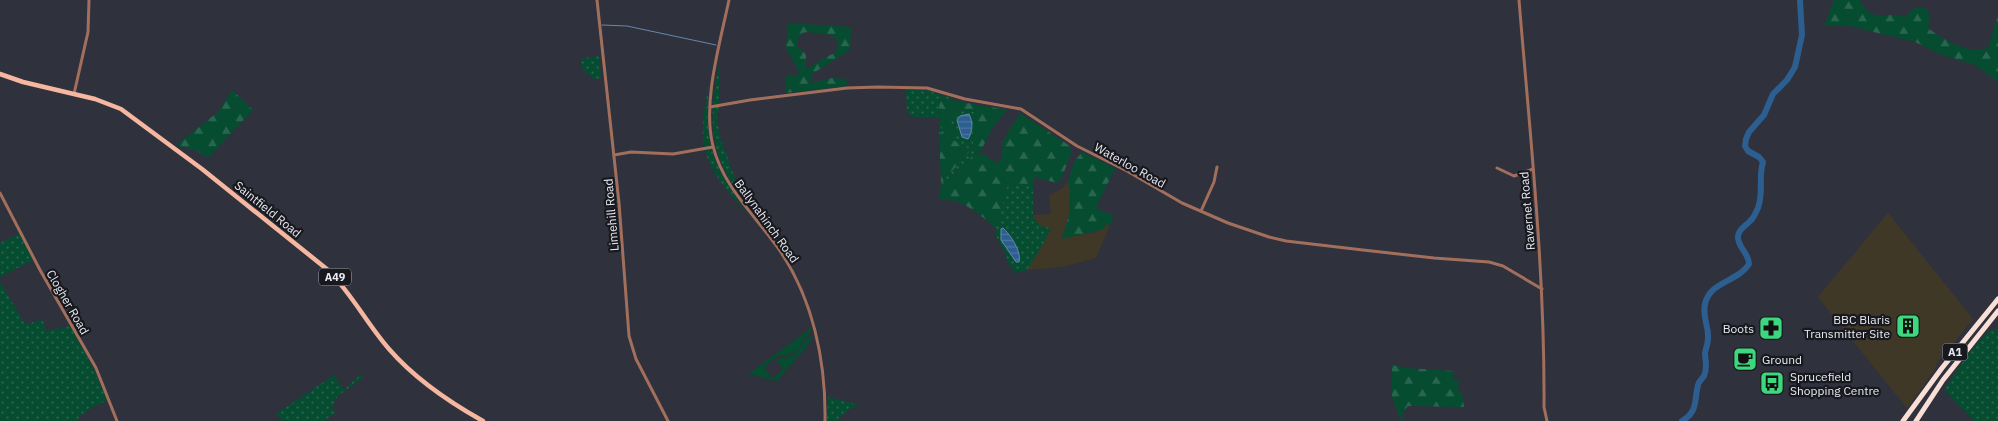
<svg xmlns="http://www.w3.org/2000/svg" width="1998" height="421" font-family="'IBM Plex Sans',sans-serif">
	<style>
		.industrial { fill: #403827 }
		.grass { fill: url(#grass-dots) }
		.forest { fill: url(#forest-firs); fill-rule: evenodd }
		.garden { fill: #064c31 }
		.water { fill: url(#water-rules); stroke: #6588ad }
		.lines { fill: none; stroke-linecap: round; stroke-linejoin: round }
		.stream { stroke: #6588ad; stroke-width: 1 }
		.river { stroke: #2d5e90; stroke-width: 6 }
		.minor { stroke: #a26f5c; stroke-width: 3 }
		.major { stroke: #f6b7a0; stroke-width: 4.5 }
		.highway { stroke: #f9dfd6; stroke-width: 5 }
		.labels { text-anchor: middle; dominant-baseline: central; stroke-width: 4.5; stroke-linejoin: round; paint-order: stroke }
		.shield { fill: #18191e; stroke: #aaabb2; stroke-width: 1 }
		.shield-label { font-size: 11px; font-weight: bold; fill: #e8e9f1 }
		.street-label { font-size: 12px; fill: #e8e9f1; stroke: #18191e }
		.poi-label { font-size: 12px; fill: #e8e9f1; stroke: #18191e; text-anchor: end }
	</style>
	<defs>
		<pattern id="grass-dots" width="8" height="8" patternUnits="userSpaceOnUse" patternTransform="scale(1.25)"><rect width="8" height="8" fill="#064c31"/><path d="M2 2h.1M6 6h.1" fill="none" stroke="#2a664f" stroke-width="1.8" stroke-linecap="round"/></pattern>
		<pattern id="forest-firs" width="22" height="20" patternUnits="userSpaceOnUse" patternTransform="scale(1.25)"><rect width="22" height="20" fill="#064c31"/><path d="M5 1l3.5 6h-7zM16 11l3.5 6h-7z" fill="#2a664f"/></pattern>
		<pattern id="water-rules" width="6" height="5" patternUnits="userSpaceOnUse" patternTransform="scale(1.25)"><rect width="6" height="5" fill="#2d5e90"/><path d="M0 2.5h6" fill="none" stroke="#4b75a0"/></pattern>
	</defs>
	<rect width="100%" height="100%" fill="#2f313d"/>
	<g class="industrial">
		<polygon points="1068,181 1070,192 1069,215 1062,238 1097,232 1106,224 1110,225 1096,258 1062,267 1027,270 1051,229 1041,227 1033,218 1033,215 1051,214 1049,195 1062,189"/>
		<polygon points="1888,213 1973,319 1936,364 1937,366 1908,407 1906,407 1818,297"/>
	</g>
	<g class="grass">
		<polygon points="599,56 601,78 595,79 583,71 581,60 583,58"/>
		<path d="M 719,65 L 719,109 L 717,116 L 719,134 L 736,181 L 749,197 L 756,214 C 711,163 706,130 719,65 Z"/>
		<path d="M 709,84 C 703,149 714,165 750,218 C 706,165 694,154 709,84 Z"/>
		<polygon points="906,89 929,91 960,101 940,98 939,117 914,117 907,113"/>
		<polygon points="955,110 974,112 974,148 981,151 974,154 940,194 941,183 971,150 939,132 940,127 955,135 950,119"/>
		<polygon points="1020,183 1033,184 1033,218 1041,226 1051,228 1043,244 1027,270 1016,273 1008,263 1005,253 996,236 996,228 1008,184"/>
		<polygon points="19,234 33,260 0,277 0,243"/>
		<polygon points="0,282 25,324 43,320 46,331 70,326 93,368 107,400 86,411 76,421 0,421"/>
		<path d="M 1993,329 L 1998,329 L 1998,421 L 1974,421 L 1944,390 C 1955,374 1977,338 1993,329 Z"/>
		<polygon points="361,374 364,377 338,396 332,406 335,413 324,421 282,421 276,414 334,375 344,390"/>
		<polygon points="828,397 860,405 851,408 836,421 827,421"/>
	</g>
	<g class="forest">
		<path d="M 1834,0 L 1860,0 C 1873,27 1890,9 1904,17 L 1915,8 L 1925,7 L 1930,16 L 1928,26 L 1929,29 C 1947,41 1966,54 1988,48 L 1998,15 L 1998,82 L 1975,65 L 1942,55 L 1915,42 L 1845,25 L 1824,26 Z"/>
		<path d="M 788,23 L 851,27 L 850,50 L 812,74 L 810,83 L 832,78 L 847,79 L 846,86 L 785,93 L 786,76 L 797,75 L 799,72 L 786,48 ZM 807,32 L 831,35 L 838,41 L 836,52 C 827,57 815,62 808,69 L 806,68 L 806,54 L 798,47 L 798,39 L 802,33 Z"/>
		<polygon points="232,90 253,110 208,158 197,151 176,145 218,112"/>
		<polygon points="939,98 1007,110 992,128 981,151 974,148 972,138 974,112 955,110 950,119 956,136 940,127"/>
		<path d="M 1020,113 L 1070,146 L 1071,153 L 1061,180 L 1057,183 L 1034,177 L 1033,184 L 1008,184 L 996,228 C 980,215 960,196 938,200 L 940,194 L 974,154 L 981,153 L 997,163 L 1001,159 L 1003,141 Z"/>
		<polygon points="939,132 971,150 941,183"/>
		<polygon points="1082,152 1115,168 1096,208 1114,216 1110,225 1106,224 1104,229 1062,239 1069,215 1070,192 1068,181 1074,162"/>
		<polygon points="1392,365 1407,368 1453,371 1453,379 1459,381 1458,391 1462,393 1464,407 1408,406 1403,412 1402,421 1401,421 1392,397"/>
	</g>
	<path class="garden" d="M 811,328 L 811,332 L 803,340 L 798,350 L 787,355 L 779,355 L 764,367 L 769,375 L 773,378 L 783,369 L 778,362 L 780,358 C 805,355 795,347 810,336 L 812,337 L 812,340 L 777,381 L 748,374 Z"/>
	<g class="water">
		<path d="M 969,114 C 973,122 973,131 968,139 L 962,137 L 957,120 L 960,116 Z"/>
		<path d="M 1003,228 C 1010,234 1022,252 1019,262 L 1016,262 L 1001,240 L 1001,229 Z"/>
	</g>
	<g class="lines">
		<polyline class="stream" points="602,25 627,26 716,45"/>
		<path class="river" d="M 1682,421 C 1698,412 1694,401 1698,385 C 1699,381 1702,379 1704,376 C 1708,368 1705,360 1705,353 C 1706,348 1708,343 1708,338 C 1709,326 1702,318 1705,304 C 1710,281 1738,282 1749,264 C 1749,253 1737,247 1738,236 C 1739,228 1746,226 1750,221 C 1754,218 1756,212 1758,208 C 1764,191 1758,178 1763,162 L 1759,157 L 1748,151 L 1745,146 L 1746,139 L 1749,132 L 1764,115 L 1773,94 L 1787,80 L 1795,67 L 1802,35 L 1800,0"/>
		<g class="minor">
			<polyline points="597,0 619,203 629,336 636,359 668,421"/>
			<path d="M 729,0 C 720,43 702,103 713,146 C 723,187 755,215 778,248 C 813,298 826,361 825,421"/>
			<path d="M 1519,0 C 1530,135 1545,271 1544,407 L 1547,421"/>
			<polyline points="74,94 88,32 89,0"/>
			<polyline points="710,107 750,100 847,88 878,87 927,88 965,99 1021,109 1077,146 1127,171 1182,203 1228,223 1269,237 1286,241 1363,250 1434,258 1489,262 1503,266 1542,289"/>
			<polyline points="614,155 631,152 673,154 713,147"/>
			<polyline points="1497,168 1514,176 1533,169"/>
			<polyline points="0,193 40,270 96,368 117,421"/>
			<polyline points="1201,211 1214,182 1217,167"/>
		</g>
		<path class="major" d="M 0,74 L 23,82 L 95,99 L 121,109 L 202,169 L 328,270 C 352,294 367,324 389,349 C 415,379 449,402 483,421"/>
		<g class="highway">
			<polyline points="1903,421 1942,368 1998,299"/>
			<polyline points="1916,421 1943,380 1998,311"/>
		</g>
	</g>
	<defs>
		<g id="building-square" transform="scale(1.25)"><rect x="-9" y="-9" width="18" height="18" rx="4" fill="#3dd77d" stroke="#18191e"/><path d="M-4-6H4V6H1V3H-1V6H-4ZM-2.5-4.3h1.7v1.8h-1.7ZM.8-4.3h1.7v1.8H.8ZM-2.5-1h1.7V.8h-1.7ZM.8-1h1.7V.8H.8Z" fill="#111"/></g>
		<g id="pharmacy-square" transform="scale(1.25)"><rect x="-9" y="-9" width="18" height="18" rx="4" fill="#3dd77d" stroke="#18191e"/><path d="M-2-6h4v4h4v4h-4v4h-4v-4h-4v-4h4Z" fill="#111"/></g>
		<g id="cafe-square" transform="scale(1.25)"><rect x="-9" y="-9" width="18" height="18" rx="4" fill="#3dd77d" stroke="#18191e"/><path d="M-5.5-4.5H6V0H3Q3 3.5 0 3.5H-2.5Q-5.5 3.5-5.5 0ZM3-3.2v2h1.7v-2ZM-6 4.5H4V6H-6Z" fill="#111"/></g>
		<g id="bus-square" transform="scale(1.25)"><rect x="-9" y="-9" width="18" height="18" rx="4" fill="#3dd77d" stroke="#18191e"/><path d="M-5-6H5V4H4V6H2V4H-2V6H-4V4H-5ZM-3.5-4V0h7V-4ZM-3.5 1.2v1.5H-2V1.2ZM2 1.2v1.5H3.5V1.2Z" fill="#111"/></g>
	</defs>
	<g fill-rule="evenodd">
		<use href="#building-square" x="1908" y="326"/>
		<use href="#pharmacy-square" x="1771" y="328"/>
		<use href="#cafe-square" x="1745" y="359"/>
		<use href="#bus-square" x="1772" y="383"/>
	</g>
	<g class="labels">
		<g class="shield">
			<rect x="319" y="268.5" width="32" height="17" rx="4"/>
			<rect x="1942.5" y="343.5" width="25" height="17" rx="4"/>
		</g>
		<g class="shield-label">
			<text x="335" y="277">A49</text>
			<text x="1955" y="352">A1</text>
		</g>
		<g class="street-label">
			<text transform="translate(1130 165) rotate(29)">Waterloo Road</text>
			<text transform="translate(268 209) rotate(39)">Saintfield Road</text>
			<text transform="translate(1527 211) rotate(-95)">Ravernet Road</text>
			<text transform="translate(611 215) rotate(-95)">Limehill Road</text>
			<text transform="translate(767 221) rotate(54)">Ballynahinch Road</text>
			<text transform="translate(68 302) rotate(60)">Clogher Road</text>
		</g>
		<g class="poi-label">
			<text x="1890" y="319">BBC Blaris<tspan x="1890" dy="14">Transmitter Site</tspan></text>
			<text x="1754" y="328">Boots</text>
			<text x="1762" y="359" text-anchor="start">Ground</text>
			<text x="1790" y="376" text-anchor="start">Sprucefield<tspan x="1790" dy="14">Shopping Centre</tspan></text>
		</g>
	</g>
</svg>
